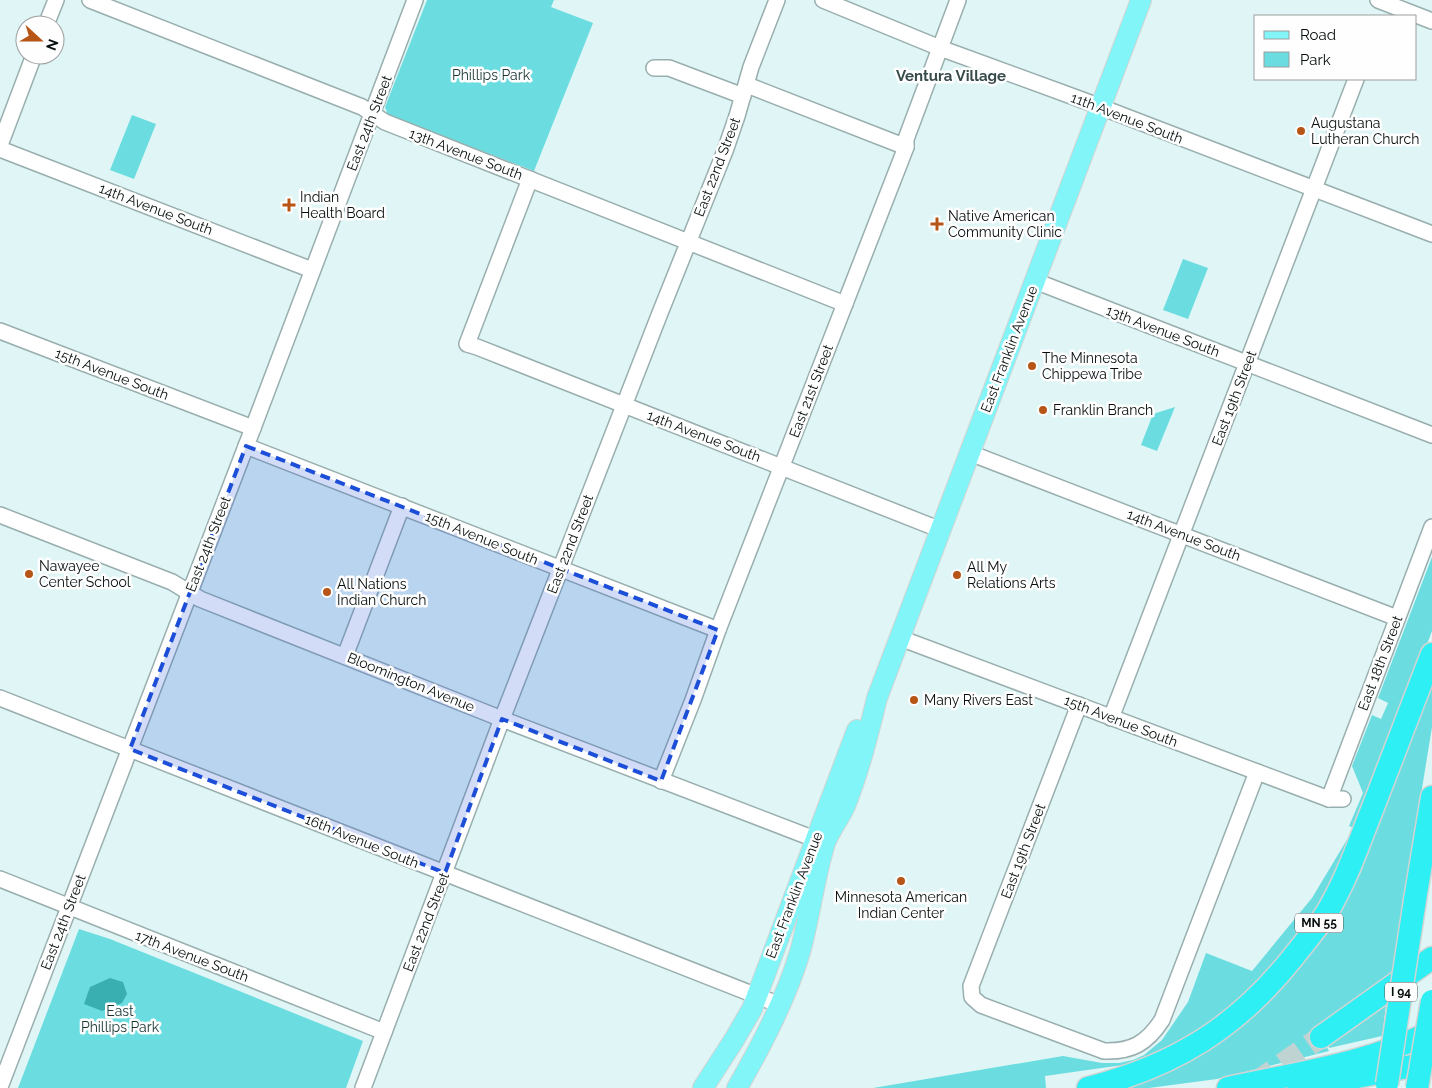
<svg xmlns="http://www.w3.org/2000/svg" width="1432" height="1088" font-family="Raleway,sans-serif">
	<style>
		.green { fill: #6bdde0 }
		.water { fill: #39afb2 }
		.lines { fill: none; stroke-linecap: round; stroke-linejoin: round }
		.highway-tunnel { stroke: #bfd3d3; stroke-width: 22; stroke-dasharray: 22 11; stroke-linecap: butt }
		.minor-casing { stroke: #99aeae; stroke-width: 18 }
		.major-casing { stroke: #d2d4d4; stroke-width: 22 }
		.highway-casing { stroke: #d2d4d4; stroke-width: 25 }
		.minor { stroke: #fff; stroke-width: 15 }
		.major { stroke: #82f5f8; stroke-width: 20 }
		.highway { stroke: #2eeff4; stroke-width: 22 }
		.highway-bridge-casing { stroke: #d2d4d4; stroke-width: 25; stroke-linecap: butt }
		.highway-bridge { stroke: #2eeff4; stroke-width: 22 }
		.marked { fill: #1d4ed8; fill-opacity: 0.2; stroke: #1d4ed8; stroke-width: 4; stroke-dasharray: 10 6; stroke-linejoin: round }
		.poi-dot { fill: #b75517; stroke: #fefefe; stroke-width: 2 }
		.labels { text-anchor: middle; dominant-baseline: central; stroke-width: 5; stroke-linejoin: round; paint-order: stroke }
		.shield { fill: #fefefe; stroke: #515656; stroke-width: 1 }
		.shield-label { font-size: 12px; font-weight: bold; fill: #070e0e }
		.park-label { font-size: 14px; fill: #1b3535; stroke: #fefefe }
		.street-label { font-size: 14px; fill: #070e0e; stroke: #fefefe }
		.poi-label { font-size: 14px; fill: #070e0e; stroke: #fefefe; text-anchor: start }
		.neighbourhood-label { font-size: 15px; font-weight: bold; fill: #374a4a; stroke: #fefefe }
	</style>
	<rect width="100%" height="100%" fill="#e0f6f6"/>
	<g class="green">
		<polygon points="427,0 554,0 551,7 593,23 534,171 388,115 385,107"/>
		<polygon points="132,115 156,124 134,179 110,170"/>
		<polygon points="1183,259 1208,268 1188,319 1163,310"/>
		<polygon points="1175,407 1157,451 1141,445 1153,414"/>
		<polygon points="1432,557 1432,631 1392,737 1319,911 1235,1008 1165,1051 1130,1064 1045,1076 1046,1088 873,1088 1063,1056 1102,1063 1119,1063 1133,1060 1144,1055 1162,1040 1188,1002 1206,953 1252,971 1312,898 1354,828 1349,826 1363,793 1352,766 1372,715 1381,719 1388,703 1378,698"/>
		<polygon points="1432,686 1432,727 1391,979 1317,1030 1329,1051 1217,1079 1149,1088 1098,1088 1277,993 1328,933 1339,917 1361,872"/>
		<polygon points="79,929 110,939 363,1041 346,1088 18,1088"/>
		<polygon points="1386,1006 1382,1036 1329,1048 1329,1046"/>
	</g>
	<polygon class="water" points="110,978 123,982 127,994 122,1003 102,1011 84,1004 90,987"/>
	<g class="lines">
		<polyline class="highway-tunnel" points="1255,1083 1321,1037"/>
		<g class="minor-casing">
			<g id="minor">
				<polyline points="90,0 362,107 385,122 845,304"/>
				<polyline points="823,0 940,48 1085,101 1432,234"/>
				<polyline points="1378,0 1432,21"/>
				<polyline points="46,25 56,0"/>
				<polyline points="654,68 669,68 743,96"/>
				<polyline points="747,85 906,147"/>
				<polyline points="0,145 34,55"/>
				<polyline points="0,149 312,270"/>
				<polyline points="530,179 467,344 477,347 941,530"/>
				<polyline points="1035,281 1432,435"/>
				<polyline points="0,331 253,428"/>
				<polyline points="246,446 718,630"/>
				<polyline points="970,453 1397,618"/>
				<polyline points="0,515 172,582 200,599 502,719 825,843"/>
				<polyline points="900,638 1329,799 1343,799"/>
				<polyline points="345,656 402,506"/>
				<polyline points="0,698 780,1005"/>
				<path d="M 1079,705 L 971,986 L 972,997 L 981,1005 L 1104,1051 C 1132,1052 1147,1043 1162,1020 L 1257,772"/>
				<polyline points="1111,718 1356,79"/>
				<polyline points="661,781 693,700 718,630 906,147 906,139 958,0"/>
				<polyline points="1329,799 1432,527"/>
				<polyline points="0,879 384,1032"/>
				<polyline points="0,1087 253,428 415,0"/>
				<polyline points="363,1088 502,719 660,313 725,151 737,116 751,67 777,0"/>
			</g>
		</g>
		<g class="major-casing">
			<g id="major">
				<polyline points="703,1088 734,1040 752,1009 857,730"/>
				<path d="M 737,1088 C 762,1045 786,999 800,952 C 810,916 814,879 825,843 C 830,830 839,819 845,806 C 859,771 868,735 877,698 L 1141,0"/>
			</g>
		</g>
		<g class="highway-casing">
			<g id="highway">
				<polyline points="1415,900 1432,797"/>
				<polyline points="1321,1037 1432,958"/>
				<polyline points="1298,1085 1327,1083 1432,1062"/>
				<path d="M 1088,1088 C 1175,1066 1238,1027 1294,956 C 1305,942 1316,929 1326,914 C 1346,881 1358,845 1372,810 C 1392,758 1412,706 1432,654"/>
				<path d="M 1228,1088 C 1297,1073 1369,1064 1432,1031"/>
			</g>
		</g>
		<use href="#minor" class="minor"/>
		<use href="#major" class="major"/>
		<use href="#highway" class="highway"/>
		<g class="highway-bridge-casing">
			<g id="highway-bridge">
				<polyline points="1387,1084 1415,900"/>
				<polyline points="1417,1088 1432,1001"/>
			</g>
		</g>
		<use href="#highway-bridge" class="highway-bridge"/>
	</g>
	<path class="marked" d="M 246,446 L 718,630 L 661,781 L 502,719 L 445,873 L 130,749 Z"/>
	<g class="poi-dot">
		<circle cx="1301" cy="131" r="5"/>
		<path d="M286.5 197.5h5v5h5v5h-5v5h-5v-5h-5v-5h5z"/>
		<path d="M934.5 216.5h5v5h5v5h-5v5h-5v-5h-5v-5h5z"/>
		<circle cx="1032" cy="366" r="5"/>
		<circle cx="1043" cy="410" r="5"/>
		<circle cx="29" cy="574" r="5"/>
		<circle cx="957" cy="575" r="5"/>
		<circle cx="327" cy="592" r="5"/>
		<circle cx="914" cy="700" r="5"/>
		<circle cx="901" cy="881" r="5"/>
	</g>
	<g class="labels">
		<g class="shield">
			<rect x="1295" y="913.5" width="48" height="19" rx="4"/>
			<rect x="1385" y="982.5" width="32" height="19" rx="4"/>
		</g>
		<g class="shield-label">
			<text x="1319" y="923">MN 55</text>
			<text x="1401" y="992">I 94</text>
		</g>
		<g class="park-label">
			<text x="491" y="75">Phillips Park</text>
			<text x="120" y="1011">East<tspan x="120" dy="16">Phillips Park</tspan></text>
		</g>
		<g class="street-label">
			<text transform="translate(1127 118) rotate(21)">11th Avenue South</text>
			<text transform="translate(369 123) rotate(-69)">East 24th Street</text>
			<text transform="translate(466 154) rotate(21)">13th Avenue South</text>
			<text transform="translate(717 167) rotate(-69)">East 22nd Street</text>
			<text transform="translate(156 209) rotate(21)">14th Avenue South</text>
			<text transform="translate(1163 331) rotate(21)">13th Avenue South</text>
			<text transform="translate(1009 349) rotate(-69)">East Franklin Avenue</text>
			<text transform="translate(112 374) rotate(21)">15th Avenue South</text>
			<text transform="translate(811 391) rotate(-69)">East 21st Street</text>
			<text transform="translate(1234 398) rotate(-69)">East 19th Street</text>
			<text transform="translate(704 436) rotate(21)">14th Avenue South</text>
			<text transform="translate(1184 535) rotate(21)">14th Avenue South</text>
			<text transform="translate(482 538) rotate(22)">15th Avenue South</text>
			<text transform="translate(208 544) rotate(-69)">East 24th Street</text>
			<text transform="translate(570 544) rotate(-69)">East 22nd Street</text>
			<text transform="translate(1380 663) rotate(-69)">East 18th Street</text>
			<text transform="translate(411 682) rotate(22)">Bloomington Avenue</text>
			<text transform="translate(1121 721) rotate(21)">15th Avenue South</text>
			<text transform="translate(362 841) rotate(22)">16th Avenue South</text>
			<text transform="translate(1023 851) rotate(-69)">East 19th Street</text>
			<text transform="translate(794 895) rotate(-69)">East Franklin Avenue</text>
			<text transform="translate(63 922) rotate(-69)">East 24th Street</text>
			<text transform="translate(426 922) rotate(-69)">East 22nd Street</text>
			<text transform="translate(192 956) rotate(21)">17th Avenue South</text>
		</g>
		<g class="poi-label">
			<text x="1311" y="123">Augustana<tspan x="1311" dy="16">Lutheran Church</tspan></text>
			<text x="300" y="197">Indian<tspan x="300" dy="16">Health Board</tspan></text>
			<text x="948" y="216">Native American<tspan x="948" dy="16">Community Clinic</tspan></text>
			<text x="1042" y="358">The Minnesota<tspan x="1042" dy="16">Chippewa Tribe</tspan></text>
			<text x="1053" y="410">Franklin Branch</text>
			<text x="39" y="566">Nawayee<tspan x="39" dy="16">Center School</tspan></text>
			<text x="967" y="567">All My<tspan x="967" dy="16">Relations Arts</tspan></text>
			<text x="337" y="584">All Nations<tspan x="337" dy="16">Indian Church</tspan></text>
			<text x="924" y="700">Many Rivers East</text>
			<text x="901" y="897" text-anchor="middle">Minnesota American<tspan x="901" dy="16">Indian Center</tspan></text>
		</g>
		<g class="neighbourhood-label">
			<text x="951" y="76">Ventura Village</text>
		</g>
	</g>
	<rect x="1254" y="15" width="162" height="65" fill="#fefefe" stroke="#9b9e9e"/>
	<rect x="1264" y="31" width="25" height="8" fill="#82f5f8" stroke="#9b9e9e"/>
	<text x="1300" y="40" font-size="15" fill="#070e0e">Road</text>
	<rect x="1264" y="52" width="25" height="15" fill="#6bdde0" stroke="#9b9e9e"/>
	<text x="1300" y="65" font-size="15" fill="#070e0e">Park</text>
	<g transform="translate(40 40) rotate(111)"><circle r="24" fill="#fefefe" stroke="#9b9e9e"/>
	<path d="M0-4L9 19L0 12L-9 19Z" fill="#b75517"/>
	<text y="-8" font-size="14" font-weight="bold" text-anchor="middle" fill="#070e0e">N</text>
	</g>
</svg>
